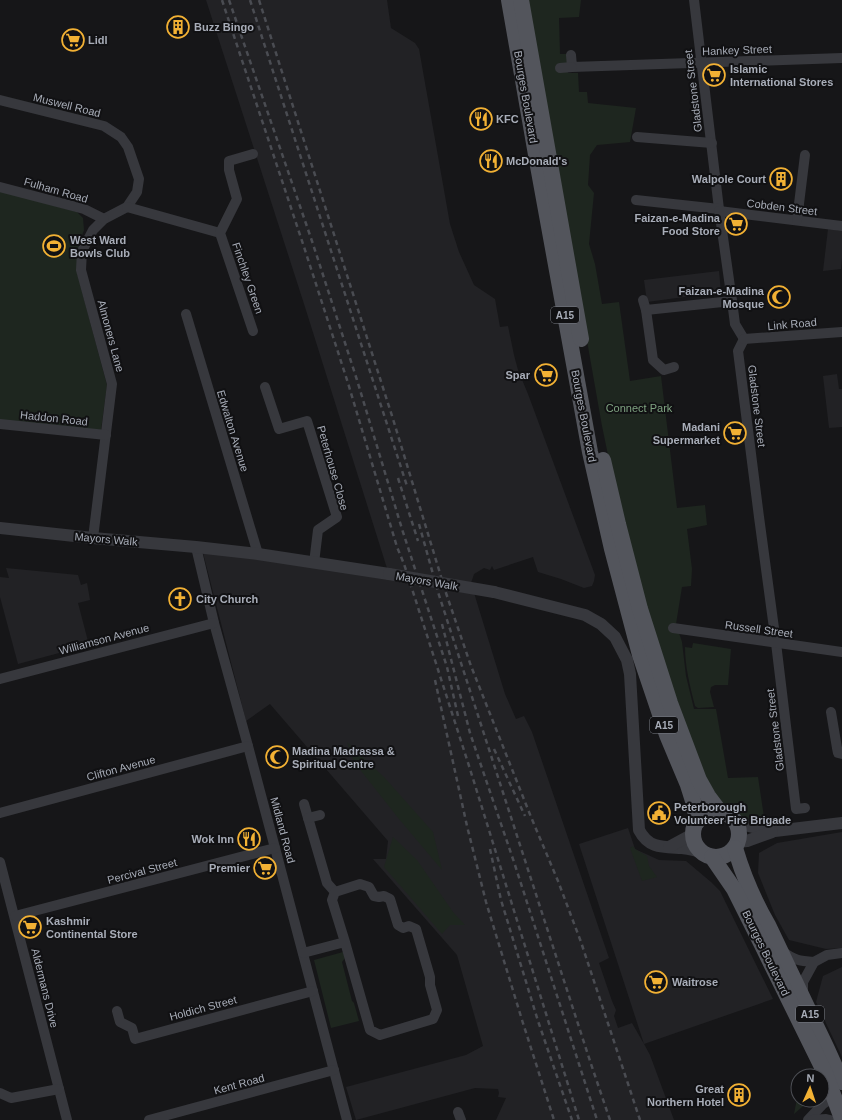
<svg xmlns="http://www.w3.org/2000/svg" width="842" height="1120" font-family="Helvetica,sans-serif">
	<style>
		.built { fill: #222225 }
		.green { fill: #1e261f }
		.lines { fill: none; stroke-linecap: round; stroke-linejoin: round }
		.minor { stroke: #37383d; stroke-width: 10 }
		.tertiary { stroke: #37383d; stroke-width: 12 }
		.primary { stroke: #53555c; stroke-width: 16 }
		.rail { stroke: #4a4c52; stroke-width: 2.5; stroke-dasharray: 5 4; stroke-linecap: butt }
		.tertiary-bridge { stroke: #37383d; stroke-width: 12 }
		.labels { text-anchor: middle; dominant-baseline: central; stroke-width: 4; stroke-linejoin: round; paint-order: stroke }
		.shield { fill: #111113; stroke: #7b7e86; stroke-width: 1 }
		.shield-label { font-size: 10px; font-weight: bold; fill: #a8adb8 }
		.poi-label { font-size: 11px; font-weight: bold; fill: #a8adb8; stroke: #111113; text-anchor: start }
		.street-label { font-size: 11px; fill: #a8adb8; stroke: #111113 }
		.park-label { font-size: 11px; fill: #7fa381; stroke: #111113 }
	</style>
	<rect width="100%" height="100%" fill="#161618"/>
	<g class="built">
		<polygon points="206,0 387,0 391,28 415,43 419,49 450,224 459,252 474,285 495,299 500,327 508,326 514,355 518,370 528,394 595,575 594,581 592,586 584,588 561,579 538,572 533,557 494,570 492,566 490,570 484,568 474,574 471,583 505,694 516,719 524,716 532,732 609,958 599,963 612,1001 616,1010 614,1016 618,1028 632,1023 644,1044 579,844 628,828 635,849 659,860 686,861 711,882 720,891 773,999 644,1044 650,1055 674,1120 496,1120 506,1098 498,1097 499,1093 498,1089 475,1088 356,1120 346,1087 466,1055 483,1046 457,955 373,859 386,859 388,841 270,704 246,721 201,545 383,568 391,581 305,307"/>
		<polygon points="828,229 842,231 842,258 841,269 823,271"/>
		<polygon points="719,271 721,292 647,302 644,280"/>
		<polygon points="837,374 839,389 842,389 842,427 829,428 823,376"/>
		<polygon points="6,568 78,575 81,585 87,583 90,600 78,603 89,645 18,664 0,597 0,577 9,578"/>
		<polygon points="842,832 842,948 826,949 789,940 775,915 758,873 759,853 777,843"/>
		<polygon points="842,967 842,1057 816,1002 823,976"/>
	</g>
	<g class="green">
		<polygon points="527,0 581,0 579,17 559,18 560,54 567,54 568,73 578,73 579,92 587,92 588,103 636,108 630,142 597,145 590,155 588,185 594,193 589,244 595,264 602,304 619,302 630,381 661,376 677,508 705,505 707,525 687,529 692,569 691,586 682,587 676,624 682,642 686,676 694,709 716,709 728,778 758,777 764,817 760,824 747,820 736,814 722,803 701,772 648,618 614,484 602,426"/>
		<polygon points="0,191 77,212 83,218 84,230 80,241 78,250 77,273 107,385 101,430 0,420"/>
		<path d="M 693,643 L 731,649 L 728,685 L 715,685 L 711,687 L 710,692 L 714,707 L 698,708 L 695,706 C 690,686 685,667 685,647 L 692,648 Z"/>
		<polygon points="347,742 384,777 433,832 442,870 399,819 354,762"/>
		<polygon points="393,837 417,860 453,912 465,925 450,925 442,934 384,867"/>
		<polygon points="633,846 635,849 647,856 649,866 657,877 642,881 630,848"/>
		<polygon points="343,952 345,958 342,962 352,1001 354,1003 359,1021 331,1028 314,960"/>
		<polygon points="798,1093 798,1100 810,1100 794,1114"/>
	</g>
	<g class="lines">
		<g class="minor">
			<polyline points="694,0 719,209 732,301 735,324 744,339"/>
			<polyline points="571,55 572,67 842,58"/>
			<polyline points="560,68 572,67"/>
			<polyline points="0,100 104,126 121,137 128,147 139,179 137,192 127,207 104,219 93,230 82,251 81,270 112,384 93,538"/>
			<polyline points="637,137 712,143"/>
			<polyline points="0,187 84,209 104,219"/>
			<polyline points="636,200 719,209"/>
			<polyline points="127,207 220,233"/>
			<polyline points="719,211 842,226"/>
			<polyline points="797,220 805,155"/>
			<polyline points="643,300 646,310"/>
			<polyline points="186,314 258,554"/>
			<polyline points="253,331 220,233 237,199 229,170 229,161 253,154"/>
			<polyline points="744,339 738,351 759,517 776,643 796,809 805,808"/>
			<polyline points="744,339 842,332"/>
			<polyline points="674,367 664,370 653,360 646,310 732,301"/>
			<polyline points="265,387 279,429 307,421 337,517 318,530 314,563"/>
			<polyline points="0,424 106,435"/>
			<polyline points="196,547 214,623 248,746 347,1120"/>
			<polyline points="673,628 842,652"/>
			<polyline points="0,679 214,623"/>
			<polyline points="831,712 837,748 838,753 842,754"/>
			<polyline points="304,804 327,883 335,892"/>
			<polyline points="0,813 248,746"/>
			<polyline points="308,818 320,815"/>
			<polyline points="0,862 67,1120"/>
			<polyline points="15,916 275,848"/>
			<path d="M 782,951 C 794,960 799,961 814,962"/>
			<polyline points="303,953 345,942 370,1030 380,1035 433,1019 437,1010 430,985 430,977 416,929 409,926 403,928 398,925 390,899 384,896 379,897 374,896 369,887 360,884 335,892 332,900 345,942"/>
			<polyline points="803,995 803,982 814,962 827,955 842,953"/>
			<polyline points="117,1011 120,1022 132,1028 135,1039 313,991"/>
			<polyline points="0,1093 11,1098 59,1089"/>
			<polyline points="458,1112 461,1120"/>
			<polyline points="149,1120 334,1070"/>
			<polyline points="808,1120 823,1104 834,1097 839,1099"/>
			<polyline points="812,1120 826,1119 830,1120"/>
		</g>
		<g class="tertiary">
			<polyline points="0,528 93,538 196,547 258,554 389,574"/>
			<path d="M 494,592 L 585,615 L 601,624 L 615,637 L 627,660 L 630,674 L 639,830 C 649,849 663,847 682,848 C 689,849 695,850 701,852"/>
			<polyline points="736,823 761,829 775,831 842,823"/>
			<polyline points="738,842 747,841 772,832"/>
			<polyline points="669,847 693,834"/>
		</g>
		<g class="primary">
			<polyline points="509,0 538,166 590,452 612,549 640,655 667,735 688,785 694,804 697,822"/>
			<polyline points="521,0 581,339"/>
			<polyline points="603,460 618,524 640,609 670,703 699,780 708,796 720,812"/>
			<circle cx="716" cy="834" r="23"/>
			<path d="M 735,848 C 743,875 754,901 768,925 L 827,1049 L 842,1082"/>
			<polyline points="712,857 734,889 761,943 825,1073 841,1116 842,1120"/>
		</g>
		<g class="rail">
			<polyline points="222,0 304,247 348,383 397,547 404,564 470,769 579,1120"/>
			<polyline points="229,0 313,244 357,380 402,529 447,667 458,716"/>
			<polyline points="250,0 407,486"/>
			<polyline points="259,0 393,419 446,593 471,666 531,817 558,881 581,942 640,1120"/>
			<polyline points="398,478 418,541"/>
			<polyline points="419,524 438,592 591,1064 610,1120"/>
			<polyline points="442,624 470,733 515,865 597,1120"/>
			<polyline points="435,680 467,826 486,902 522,1020 554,1120"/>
			<polyline points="494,749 525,816"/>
			<polyline points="490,849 501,900 538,1021 572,1120"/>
		</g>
		<polyline class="tertiary-bridge" points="389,574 494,592"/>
	</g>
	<defs>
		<g id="building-ring" transform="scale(1.15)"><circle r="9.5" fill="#111113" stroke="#f2b134" stroke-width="1.5"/><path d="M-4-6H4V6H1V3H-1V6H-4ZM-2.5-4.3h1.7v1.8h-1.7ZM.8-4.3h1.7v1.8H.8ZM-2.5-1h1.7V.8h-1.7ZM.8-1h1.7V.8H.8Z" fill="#f2b134"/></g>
		<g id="supermarket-ring" transform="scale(1.15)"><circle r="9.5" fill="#111113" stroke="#f2b134" stroke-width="1.5"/><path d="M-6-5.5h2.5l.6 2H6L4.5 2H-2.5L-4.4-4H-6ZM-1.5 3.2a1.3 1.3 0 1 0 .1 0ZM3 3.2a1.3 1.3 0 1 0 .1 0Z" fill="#f2b134"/></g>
		<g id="restaurant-ring" transform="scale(1.15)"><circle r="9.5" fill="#111113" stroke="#f2b134" stroke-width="1.5"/><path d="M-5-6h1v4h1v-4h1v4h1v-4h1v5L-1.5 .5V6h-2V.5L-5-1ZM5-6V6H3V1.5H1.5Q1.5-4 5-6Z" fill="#f2b134"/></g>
		<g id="stadium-ring" transform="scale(1.15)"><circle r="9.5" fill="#111113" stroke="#f2b134" stroke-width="1.5"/><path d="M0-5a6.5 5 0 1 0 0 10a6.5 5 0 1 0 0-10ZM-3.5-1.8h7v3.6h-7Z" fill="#f2b134"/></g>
		<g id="mosque-ring" transform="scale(1.15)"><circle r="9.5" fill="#111113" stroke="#f2b134" stroke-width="1.5"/><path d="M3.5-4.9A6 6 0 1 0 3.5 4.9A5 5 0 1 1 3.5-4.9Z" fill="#f2b134"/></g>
		<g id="church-ring" transform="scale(1.15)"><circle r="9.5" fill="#111113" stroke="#f2b134" stroke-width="1.5"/><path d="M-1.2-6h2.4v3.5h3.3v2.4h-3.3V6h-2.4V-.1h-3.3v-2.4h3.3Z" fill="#f2b134"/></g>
		<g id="civic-ring" transform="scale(1.15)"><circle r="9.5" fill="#111113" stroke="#f2b134" stroke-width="1.5"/><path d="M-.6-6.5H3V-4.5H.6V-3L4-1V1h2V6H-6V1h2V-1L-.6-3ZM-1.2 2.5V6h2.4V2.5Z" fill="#f2b134"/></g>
	</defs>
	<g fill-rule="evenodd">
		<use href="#building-ring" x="178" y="27"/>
		<use href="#supermarket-ring" x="73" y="40"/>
		<use href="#supermarket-ring" x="714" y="75"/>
		<use href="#restaurant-ring" x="481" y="119"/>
		<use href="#restaurant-ring" x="491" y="161"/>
		<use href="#building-ring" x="781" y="179"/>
		<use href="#supermarket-ring" x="736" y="224"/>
		<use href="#stadium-ring" x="54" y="246"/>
		<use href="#mosque-ring" x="779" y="297"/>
		<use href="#supermarket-ring" x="546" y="375"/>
		<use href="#supermarket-ring" x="735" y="433"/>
		<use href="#church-ring" x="180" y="599"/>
		<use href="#mosque-ring" x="277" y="757"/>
		<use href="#civic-ring" x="659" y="813"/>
		<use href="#restaurant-ring" x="249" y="839"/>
		<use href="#supermarket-ring" x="265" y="868"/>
		<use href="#supermarket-ring" x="30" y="927"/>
		<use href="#supermarket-ring" x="656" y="982"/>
		<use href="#building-ring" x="739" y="1095"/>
	</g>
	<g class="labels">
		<g class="shield">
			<rect x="551" y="307" width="28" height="16" rx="3"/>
			<rect x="650" y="717" width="28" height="16" rx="3"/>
			<rect x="796" y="1006" width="28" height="16" rx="3"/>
		</g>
		<g class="shield-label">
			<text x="565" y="315">A15</text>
			<text x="664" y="725">A15</text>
			<text x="810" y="1014">A15</text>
		</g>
		<g class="poi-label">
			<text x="194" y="27">Buzz Bingo</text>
			<text x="88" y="40">Lidl</text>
			<text x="730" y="69">Islamic<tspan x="730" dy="13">International Stores</tspan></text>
			<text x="496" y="119">KFC</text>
			<text x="506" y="161">McDonald's</text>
			<text x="766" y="179" text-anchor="end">Walpole Court</text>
			<text x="720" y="218" text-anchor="end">Faizan-e-Madina<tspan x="720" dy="13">Food Store</tspan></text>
			<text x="70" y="240">West Ward<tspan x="70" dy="13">Bowls Club</tspan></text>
			<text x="764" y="291" text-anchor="end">Faizan-e-Madina<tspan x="764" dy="13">Mosque</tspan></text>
			<text x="530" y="375" text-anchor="end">Spar</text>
			<text x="720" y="427" text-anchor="end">Madani<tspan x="720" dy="13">Supermarket</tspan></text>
			<text x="196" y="599">City Church</text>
			<text x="292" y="751">Madina Madrassa &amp;<tspan x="292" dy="13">Spiritual Centre</tspan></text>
			<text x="674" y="807">Peterborough<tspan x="674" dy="13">Volunteer Fire Brigade</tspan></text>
			<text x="234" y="839" text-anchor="end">Wok Inn</text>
			<text x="250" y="868" text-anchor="end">Premier</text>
			<text x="46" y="921">Kashmir<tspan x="46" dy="13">Continental Store</tspan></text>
			<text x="672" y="982">Waitrose</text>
			<text x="724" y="1089" text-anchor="end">Great<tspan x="724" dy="13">Northern Hotel</tspan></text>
		</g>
		<g class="street-label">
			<text transform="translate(737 50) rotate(-2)">Hankey Street</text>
			<text transform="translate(693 91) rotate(-97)">Gladstone Street</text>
			<text transform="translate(526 97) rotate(80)">Bourges Boulevard</text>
			<text transform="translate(67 105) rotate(14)">Muswell Road</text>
			<text transform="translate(56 190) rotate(16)">Fulham Road</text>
			<text transform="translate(782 207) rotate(7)">Cobden Street</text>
			<text transform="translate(248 278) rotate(71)">Finchley Green</text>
			<text transform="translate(792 324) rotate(-5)">Link Road</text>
			<text transform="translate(111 336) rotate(75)">Almoners Lane</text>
			<text transform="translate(757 406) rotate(83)">Gladstone Street</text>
			<text transform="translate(584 416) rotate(79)">Bourges Boulevard</text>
			<text transform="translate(54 418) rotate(6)">Haddon Road</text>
			<text transform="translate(233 431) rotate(73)">Edwalton Avenue</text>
			<text transform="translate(333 468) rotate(74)">Peterhouse Close</text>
			<text transform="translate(106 539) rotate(5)">Mayors Walk</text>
			<text transform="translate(427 581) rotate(10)">Mayors Walk</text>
			<text transform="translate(759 629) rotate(8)">Russell Street</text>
			<text transform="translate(104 639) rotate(-15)">Williamson Avenue</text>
			<text transform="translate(775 730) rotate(-97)">Gladstone Street</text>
			<text transform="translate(121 768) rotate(-15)">Clifton Avenue</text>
			<text transform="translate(283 830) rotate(75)">Midland Road</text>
			<text transform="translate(142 871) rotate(-15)">Percival Street</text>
			<text transform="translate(766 953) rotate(64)">Bourges Boulevard</text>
			<text transform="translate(45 988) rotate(76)">Aldermans Drive</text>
			<text transform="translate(203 1008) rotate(-15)">Holdich Street</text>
			<text transform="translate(239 1084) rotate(-15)">Kent Road</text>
		</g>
		<g class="park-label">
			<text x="639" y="408">Connect Park</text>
		</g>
	</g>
	<g transform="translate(810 1088) rotate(3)"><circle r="19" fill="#111113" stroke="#4d4f55"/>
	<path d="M0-3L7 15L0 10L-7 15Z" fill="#f2b134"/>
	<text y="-6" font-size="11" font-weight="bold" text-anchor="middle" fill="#a8adb8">N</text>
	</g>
</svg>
